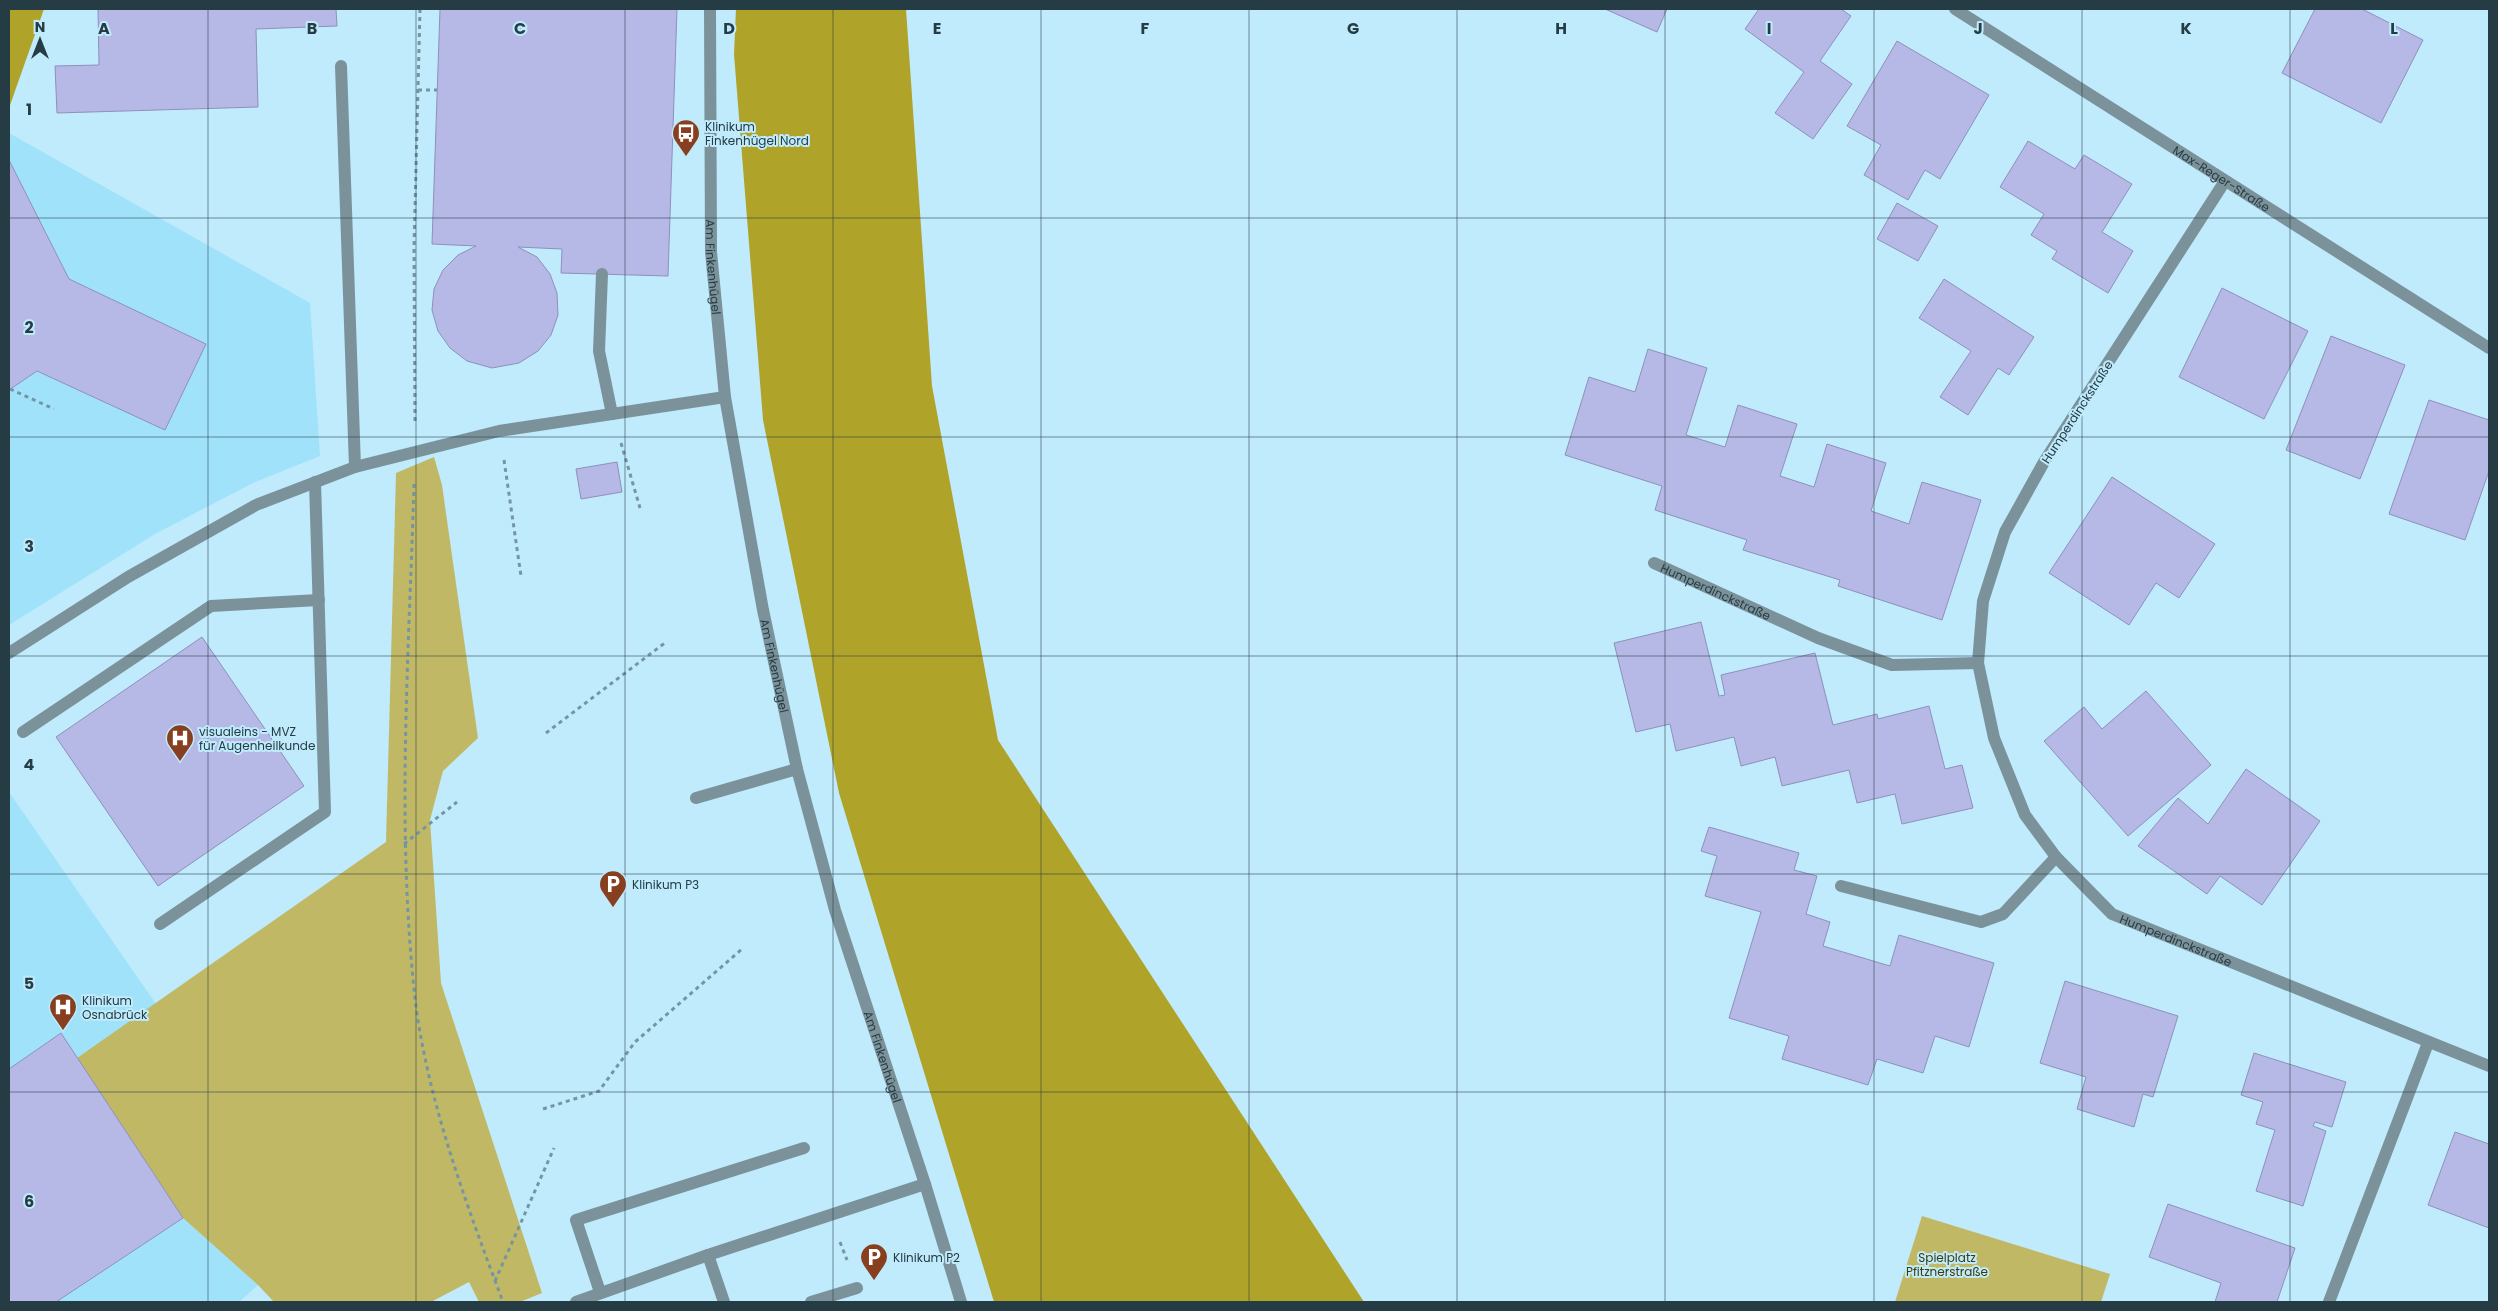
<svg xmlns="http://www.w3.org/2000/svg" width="2498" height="1311" font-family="Poppins,sans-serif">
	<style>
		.built { fill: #a1e2fb }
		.green { fill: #c1b866 }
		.forest { fill: #b0a32a }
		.building { fill: #b6b8e5; stroke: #8f90bb }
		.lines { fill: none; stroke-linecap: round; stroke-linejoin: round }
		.path { stroke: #7496a2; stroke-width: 3; stroke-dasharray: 4 4; stroke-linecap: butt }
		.minor { stroke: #7c929b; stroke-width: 12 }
		.grid { fill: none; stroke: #253c44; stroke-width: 1; stroke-opacity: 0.55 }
		.labels { text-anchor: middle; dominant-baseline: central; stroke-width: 4; stroke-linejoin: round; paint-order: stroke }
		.poi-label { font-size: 12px; fill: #253c44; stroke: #bfebfc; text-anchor: start }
		.street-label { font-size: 12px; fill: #253c44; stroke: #bfebfc }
		.park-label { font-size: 12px; fill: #3f3a09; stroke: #bfebfc }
		.grid-label { font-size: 16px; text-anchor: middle; font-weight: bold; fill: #253c44; stroke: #bfebfc; stroke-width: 4; stroke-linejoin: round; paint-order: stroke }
	</style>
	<rect width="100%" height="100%" fill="#bfebfc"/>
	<g class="built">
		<polygon points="9,133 310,303 320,456 253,483 155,534 9,625"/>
		<polygon points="9,792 156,1004 77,1058 183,1218 258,1285 239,1302 9,1302"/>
	</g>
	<g class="green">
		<polygon points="434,457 442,485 478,738 443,771 430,820 441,983 542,1293 520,1302 479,1302 469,1282 431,1302 274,1302 258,1285 183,1218 77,1058 386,842 396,473"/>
		<polygon points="1922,1216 2110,1274 2101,1302 1895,1302"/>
	</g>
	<g class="forest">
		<polygon points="9,9 44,9 9,108"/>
		<polygon points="736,9 906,9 932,386 998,740 1364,1302 994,1302 839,793 763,420 734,54"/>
	</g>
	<g class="building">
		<polygon points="98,9 336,9 337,26 256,29 258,107 57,113 55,66 99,65"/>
		<polygon points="440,9 677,9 668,276 561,273 562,249 518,247 537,257 550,274 557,293 558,315 551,335 538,351 519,363 492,368 467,361 450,348 438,331 432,310 434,289 443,270 458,255 476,246 432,244"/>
		<polygon points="1605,9 1667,9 1657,32"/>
		<polygon points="1759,9 1841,9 1851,16 1820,61 1852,84 1813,139 1775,113 1804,72 1745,29"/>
		<polygon points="2315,9 2362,9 2423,40 2381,123 2282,73"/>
		<polygon points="1897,41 1989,95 1940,179 1925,170 1908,200 1864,175 1881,145 1847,126"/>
		<polygon points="2028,141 2075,169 2084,155 2132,184 2102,232 2133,251 2108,293 2052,259 2057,251 2031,235 2044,214 2000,187"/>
		<polygon points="9,160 69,279 206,344 165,430 37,371 9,390"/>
		<polygon points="1897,203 1938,226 1918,261 1877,239"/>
		<polygon points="1944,279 2034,337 2009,375 1998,368 1968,415 1940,397 1971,351 1919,318"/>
		<polygon points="2222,288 2308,331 2264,419 2179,377"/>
		<polygon points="2331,336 2405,365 2360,479 2286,450"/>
		<polygon points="1648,349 1707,368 1686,435 1725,447 1738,405 1797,424 1780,476 1814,487 1827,444 1886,463 1871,511 1909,524 1922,482 1981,500 1942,620 1838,586 1840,580 1743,550 1747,540 1655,510 1662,486 1565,455 1589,377 1635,392"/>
		<polygon points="2429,400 2489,420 2489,471 2465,540 2389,514"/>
		<polygon points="617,462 622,492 581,499 576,469"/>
		<polygon points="2112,477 2215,544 2179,598 2156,583 2129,625 2049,573"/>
		<polygon points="1701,622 1719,696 1725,695 1721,675 1815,653 1833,725 1877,714 1878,719 1929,706 1945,769 1962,765 1973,808 1902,824 1895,794 1857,803 1849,770 1782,786 1775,757 1741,766 1734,737 1676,751 1670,724 1636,732 1614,643"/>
		<polygon points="202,637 304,786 158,886 56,737"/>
		<polygon points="2146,691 2211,765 2128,836 2044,741 2084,707 2102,729"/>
		<polygon points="2246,769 2320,821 2262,905 2220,876 2207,894 2138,846 2178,798 2208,824"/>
		<polygon points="1709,827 1799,853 1794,870 1817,876 1806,914 1830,922 1823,946 1890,966 1899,935 1994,963 1969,1047 1935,1036 1923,1073 1877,1059 1868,1085 1782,1059 1789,1036 1729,1018 1761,912 1705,896 1717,856 1701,851"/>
		<polygon points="2065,981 2178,1016 2153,1097 2143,1094 2134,1127 2077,1109 2086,1077 2040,1063"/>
		<polygon points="61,1033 183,1218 56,1302 9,1302 9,1069"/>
		<polygon points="2254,1053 2346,1082 2332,1127 2315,1122 2313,1126 2326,1131 2303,1206 2256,1191 2275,1130 2256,1124 2263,1102 2241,1095"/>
		<polygon points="2455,1132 2489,1144 2489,1228 2428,1205"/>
		<polygon points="2168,1204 2295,1248 2277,1302 2215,1302 2221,1283 2149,1257"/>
	</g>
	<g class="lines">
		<g class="path">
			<polyline points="418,90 437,90"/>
			<polyline points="10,389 54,409"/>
			<polyline points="415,421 414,247 420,9"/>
			<polyline points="621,443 640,508"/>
			<polyline points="504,460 521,576"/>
			<path d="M 414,484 C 409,655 396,827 415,998 C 427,1100 467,1206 503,1302"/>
			<polyline points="546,733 666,642"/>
			<polyline points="404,844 457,802"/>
			<polyline points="543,1109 599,1091 635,1042 742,949"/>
			<polyline points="840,1242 847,1260"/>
			<polyline points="495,1281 554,1148"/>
		</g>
		<g class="minor">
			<path id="s1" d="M 710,9 L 711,252 L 725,397 L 763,610 L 797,769 L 835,910 L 925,1184 L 961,1302"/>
			<path id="s2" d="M 1955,9 L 2489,348"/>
			<polyline points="341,66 355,467"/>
			<path id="s3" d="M 2225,181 L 2044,462 L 2005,532 L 1983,601 L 1978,663 L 1994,738 L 2025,815 L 2056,857 L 2112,914 L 2489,1066"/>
			<polyline points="602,274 599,351 612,414"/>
			<path id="s4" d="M 1654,563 L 1818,638 L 1892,665 L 1978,663"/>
			<polyline points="9,653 128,577 256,505 355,467 499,431 725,397"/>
			<polyline points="23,732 211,606 319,600"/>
			<polyline points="696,798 797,769"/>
			<polyline points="1841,886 1981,922 2003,914 2056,857"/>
			<polyline points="160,924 325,812 315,482"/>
			<polyline points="708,1255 724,1302"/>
			<polyline points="600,1292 576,1220 804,1148"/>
			<polyline points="576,1302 708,1255 925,1184"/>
			<polyline points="811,1302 857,1288"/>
			<polyline points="2329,1302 2428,1043"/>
		</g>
	</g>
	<path class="grid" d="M 208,9 L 208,1302M 416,9 L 416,1302M 625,9 L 625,1302M 833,9 L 833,1302M 1041,9 L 1041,1302M 1249,9 L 1249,1302M 1457,9 L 1457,1302M 1665,9 L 1665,1302M 1874,9 L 1874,1302M 2082,9 L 2082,1302M 2290,9 L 2290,1302M 9,218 L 2489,218M 9,437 L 2489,437M 9,656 L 2489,656M 9,874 L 2489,874M 9,1092 L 2489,1092"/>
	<defs>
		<g id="bus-pin" transform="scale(1.4375)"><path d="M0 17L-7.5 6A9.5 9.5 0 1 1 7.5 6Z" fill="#873f1f" stroke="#bfebfc"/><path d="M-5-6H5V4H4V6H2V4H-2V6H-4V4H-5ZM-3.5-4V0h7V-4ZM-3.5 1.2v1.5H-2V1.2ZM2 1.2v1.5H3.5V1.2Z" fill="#fff"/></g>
		<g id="hospital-pin" transform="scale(1.4375)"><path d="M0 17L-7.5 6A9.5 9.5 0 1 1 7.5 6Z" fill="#873f1f" stroke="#bfebfc"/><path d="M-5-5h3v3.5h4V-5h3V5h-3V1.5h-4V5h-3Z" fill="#fff"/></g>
		<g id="parking-pin" transform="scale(1.4375)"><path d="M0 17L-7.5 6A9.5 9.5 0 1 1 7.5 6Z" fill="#873f1f" stroke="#bfebfc"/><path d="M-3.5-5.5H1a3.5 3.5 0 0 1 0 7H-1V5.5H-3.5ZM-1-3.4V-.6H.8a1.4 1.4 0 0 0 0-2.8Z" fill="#fff"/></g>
	</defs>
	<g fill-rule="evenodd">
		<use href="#bus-pin" x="686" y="133"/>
		<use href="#hospital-pin" x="180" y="738"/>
		<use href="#parking-pin" x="613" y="884"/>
		<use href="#hospital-pin" x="63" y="1007"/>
		<use href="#parking-pin" x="874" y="1257"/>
	</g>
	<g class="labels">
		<g class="poi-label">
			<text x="705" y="126">Klinikum<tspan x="705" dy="14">Finkenhügel Nord</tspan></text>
			<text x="199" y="731">visualeins - MVZ<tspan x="199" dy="14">für Augenheilkunde</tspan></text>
			<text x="632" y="884">Klinikum P3</text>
			<text x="82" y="1000">Klinikum<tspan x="82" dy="14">Osnabrück</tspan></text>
			<text x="893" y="1257">Klinikum P2</text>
		</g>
		<g class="street-label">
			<text stroke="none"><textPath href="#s2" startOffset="316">Max-Reger-Straße</textPath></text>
			<text stroke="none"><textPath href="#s1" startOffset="258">Am Finkenhügel</textPath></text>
			<text transform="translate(2077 412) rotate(-57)">Humperdinckstraße</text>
			<text stroke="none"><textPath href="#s4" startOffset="68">Humperdinckstraße</textPath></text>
			<text stroke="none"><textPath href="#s1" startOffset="662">Am Finkenhügel</textPath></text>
			<text stroke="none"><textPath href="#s3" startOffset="910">Humperdinckstraße</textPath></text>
			<text stroke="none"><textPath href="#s1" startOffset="1068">Am Finkenhügel</textPath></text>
		</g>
		<g class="park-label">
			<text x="1947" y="1257">Spielplatz<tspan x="1947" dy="14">Pfitznerstraße</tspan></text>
		</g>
	</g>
	<g class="grid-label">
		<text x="104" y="34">A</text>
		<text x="312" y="34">B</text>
		<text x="520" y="34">C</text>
		<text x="729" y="34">D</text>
		<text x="937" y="34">E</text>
		<text x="1145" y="34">F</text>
		<text x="1353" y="34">G</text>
		<text x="1561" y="34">H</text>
		<text x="1769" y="34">I</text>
		<text x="1978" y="34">J</text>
		<text x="2186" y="34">K</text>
		<text x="2394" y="34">L</text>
		<text x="29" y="115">1</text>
		<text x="29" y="333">2</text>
		<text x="29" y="552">3</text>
		<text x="29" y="770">4</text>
		<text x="29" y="989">5</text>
		<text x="29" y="1207">6</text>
	</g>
	<rect width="2498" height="1311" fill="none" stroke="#253c44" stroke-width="20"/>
	<g transform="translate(40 40)" stroke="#bfebfc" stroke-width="4" paint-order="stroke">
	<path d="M0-4L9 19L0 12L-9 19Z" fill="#253c44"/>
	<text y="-8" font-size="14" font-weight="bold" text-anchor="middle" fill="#253c44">N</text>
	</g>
</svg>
